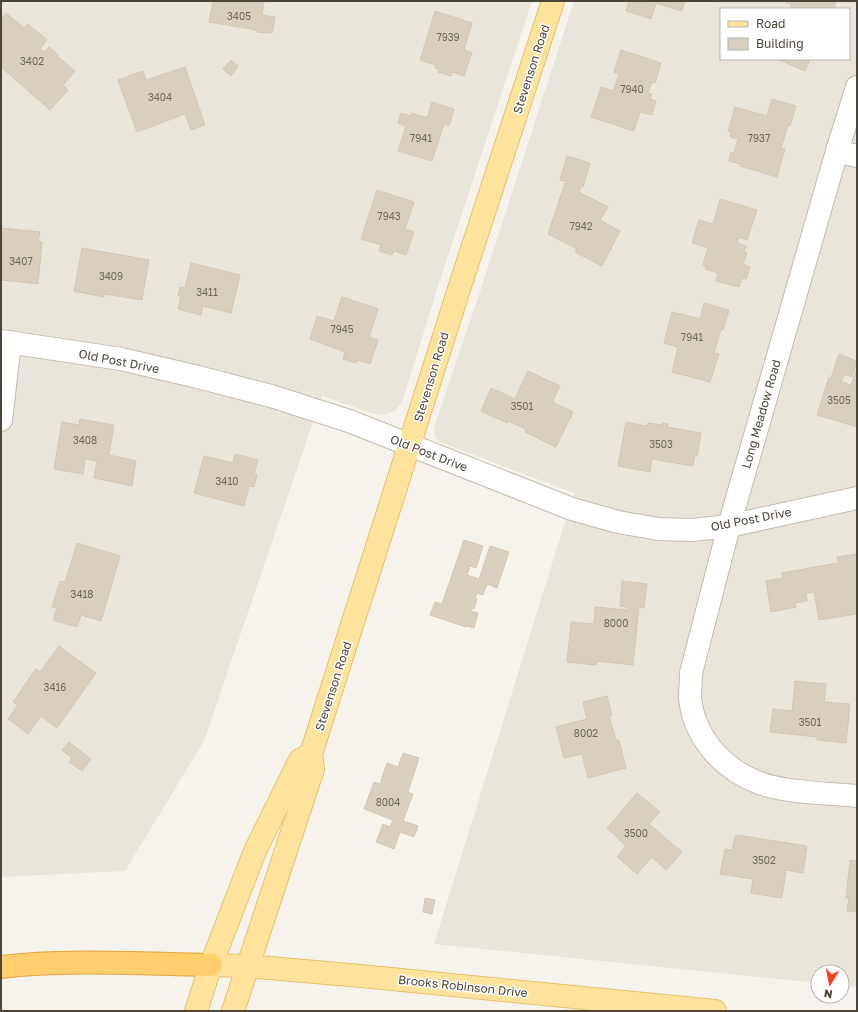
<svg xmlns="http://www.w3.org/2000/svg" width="858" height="1012" font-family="'Golos Text',sans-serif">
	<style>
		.residential { fill: #eae5da; fill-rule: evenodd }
		.building { fill: #d8cfc1; stroke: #d3c7b4 }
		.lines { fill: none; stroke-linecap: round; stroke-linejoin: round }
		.minor-casing { stroke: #c2bbae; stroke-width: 24 }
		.major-casing { stroke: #e6c16a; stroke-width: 24 }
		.highway-casing { stroke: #e0a43c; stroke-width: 24 }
		.minor { stroke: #fff; stroke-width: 22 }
		.major { stroke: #ffe39c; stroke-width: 22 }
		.highway { stroke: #ffcf6e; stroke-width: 22 }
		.labels { text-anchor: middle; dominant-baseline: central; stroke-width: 3; stroke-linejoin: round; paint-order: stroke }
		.number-label { font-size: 10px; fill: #6e675b }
		.street-label { font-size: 12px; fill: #4b4439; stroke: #fff }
	</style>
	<rect width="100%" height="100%" fill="#f6f3ec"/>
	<g class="residential">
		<polygon points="1,1 532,1 440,280 402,402 395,411 383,415 371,413 322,396 204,741 125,871 1,877"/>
		<path d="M 574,1 L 857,1 L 857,987 L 842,985 L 842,972 L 818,972 L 818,983 L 434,944 L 574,493 L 440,442 L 435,437 L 434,431 L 435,424 L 480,292 ZM 721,9 L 849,9 L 849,59 L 721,59 Z"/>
	</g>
	<g class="building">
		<polygon points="213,1 264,1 262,15 275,17 272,33 257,32 257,30 209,22"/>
		<polygon points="629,1 685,1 682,11 656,3 651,19 626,11"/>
		<polygon points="783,1 830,1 836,3 834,9 790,9 792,5"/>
		<polygon points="435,11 472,23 464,50 472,53 464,76 452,72 451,76 438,72 439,69 435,68 436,65 420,60"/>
		<polygon points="6,13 24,28 28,24 47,40 40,49 45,52 49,47 58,55 57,56 75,71 63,85 68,90 50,110 1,67 1,42 2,41 1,40 1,19"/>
		<polygon points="621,50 661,63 655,83 652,82 648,93 652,94 650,99 656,101 652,115 640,112 634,131 591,117 601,87 613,91 619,74 614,72"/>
		<polygon points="777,59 810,59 805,71"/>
		<polygon points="231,60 238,66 231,76 223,69"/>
		<polygon points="185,67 205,125 191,130 185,114 137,132 118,80 143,71 146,80"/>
		<polygon points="772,99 796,106 790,126 788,125 781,148 785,149 777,177 740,166 740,164 729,161 731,152 734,153 738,139 730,137 731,132 728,131 735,107 767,116"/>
		<polygon points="432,102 454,109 449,126 444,124 432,161 398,151 406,126 398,123 401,113 410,116 411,113 427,118"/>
		<polygon points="567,156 590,163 583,187 560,180"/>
		<polygon points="565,183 581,188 579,192 608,207 600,220 620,231 602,266 575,252 577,249 548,234"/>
		<polygon points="377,190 414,202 405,229 414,232 406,255 394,251 392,255 379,251 381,245 361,239"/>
		<polygon points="720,199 757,210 747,240 739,237 737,243 746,246 744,252 747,253 743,264 750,267 746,279 742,278 739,287 716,281 718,273 705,269 706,266 703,265 708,248 692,243 699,220 713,224"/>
		<polygon points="2,228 40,232 38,242 42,242 38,284 1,280 1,238"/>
		<polygon points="82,248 149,260 142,300 104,294 104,297 74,291"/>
		<polygon points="191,263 240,275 231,313 203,306 201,315 178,309 181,296 178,296 180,287 185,288"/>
		<polygon points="342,297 378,309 369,337 378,340 370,364 357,360 356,363 343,359 345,352 310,339 317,316 334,321"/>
		<polygon points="704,303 729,310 723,330 721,329 714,353 719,354 710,382 672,372 678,347 664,343 672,312 700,319"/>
		<polygon points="839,354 857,361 852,377 844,374 841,382 851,385 857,368 857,427 817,415 829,377 831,378"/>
		<polygon points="528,371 560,386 552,402 573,412 556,447 525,432 526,429 508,421 507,423 481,411 491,388 515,399"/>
		<polygon points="80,419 114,425 109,455 136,461 132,486 94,478 97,461 85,459 83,474 54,469 62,422 79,425"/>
		<polygon points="626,422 647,426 648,423 662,425 662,423 668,424 667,427 701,433 697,456 695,455 693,466 652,459 650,472 618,466"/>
		<polygon points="235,454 258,460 254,474 257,475 254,487 249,486 244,506 194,493 204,456 233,463"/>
		<polygon points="464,540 483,546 476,568 470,566 467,575 479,579 490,546 509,552 497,588 487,584 483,595 477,593 475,599 477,599 474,609 472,608 471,611 478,613 474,628 467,626 466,627 430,615 435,602 442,604"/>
		<polygon points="77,543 120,556 101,621 81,615 77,627 53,620 57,608 52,607 60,581 65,582"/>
		<polygon points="857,554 857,614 819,620 814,592 806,593 807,601 795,603 796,607 771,612 766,581 783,578 782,573 838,563 837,557"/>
		<polygon points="622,581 647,584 644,608 639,607 633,665 597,661 596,665 567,662 571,622 594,624 595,607 627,610 627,607 620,606"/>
		<polygon points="59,646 96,673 57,728 41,716 28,734 8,719 18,705 13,702 36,669 40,672"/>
		<polygon points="795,681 826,684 824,702 850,704 846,743 817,740 817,737 770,732 773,709 792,711"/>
		<polygon points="607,696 612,715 609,716 616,740 619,740 626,768 588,778 582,754 564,758 556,727 587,719 583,702"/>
		<polygon points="69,742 91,759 82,771 69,762 72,758 62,750"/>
		<polygon points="403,753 419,758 408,792 413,794 403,821 418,826 414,837 400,832 394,849 376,842 383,824 390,827 393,820 364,809 374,782 380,784 387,763 398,767"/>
		<polygon points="637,793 660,812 649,824 682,852 666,870 652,857 637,874 617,857 626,846 607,828"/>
		<polygon points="737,835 807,846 803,873 786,870 782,898 751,893 753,879 720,874 725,849 732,850 735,837 736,837"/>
		<polygon points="850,860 857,861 857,912 847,911 849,898 846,898"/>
		<polygon points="425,898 435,900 432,914 423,912"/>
	</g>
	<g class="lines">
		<g class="minor-casing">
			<g id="minor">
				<path d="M 857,87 L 837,151 L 729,526 L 691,673 C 691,681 690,690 690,698 C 694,736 721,768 757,782 C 784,793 827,793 857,796"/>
				<polyline points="837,151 857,156"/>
				<polyline points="1,341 121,359 198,377 271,396 349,421 572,509 618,522 658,529 692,530 729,526 857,498"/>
				<polyline points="1,420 10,342"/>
			</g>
		</g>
		<g class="major-casing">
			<g id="major">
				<polyline points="211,965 247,966 361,976 715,1011"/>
				<polyline points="196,1011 211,965 255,851 300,760 311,754"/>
				<polyline points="233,1011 313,769 311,754 460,286 553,1"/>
			</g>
		</g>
		<g class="highway-casing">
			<path id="highway" d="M 1,967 C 69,959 142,964 211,965"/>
		</g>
		<use href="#minor" class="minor"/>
		<use href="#major" class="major"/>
		<use href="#highway" class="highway"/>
	</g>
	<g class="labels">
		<g class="number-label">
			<text x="239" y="16">3405</text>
			<text x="448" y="37">7939</text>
			<text x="32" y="61">3402</text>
			<text x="632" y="89">7940</text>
			<text x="160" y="97">3404</text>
			<text x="421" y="138">7941</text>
			<text x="759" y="138">7937</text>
			<text x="389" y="216">7943</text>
			<text x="581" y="226">7942</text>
			<text x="21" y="261">3407</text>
			<text x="111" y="276">3409</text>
			<text x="207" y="292">3411</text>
			<text x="342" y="329">7945</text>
			<text x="692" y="337">7941</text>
			<text x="839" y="400">3505</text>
			<text x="522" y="406">3501</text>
			<text x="85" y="440">3408</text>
			<text x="661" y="444">3503</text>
			<text x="227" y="481">3410</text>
			<text x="82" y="594">3418</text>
			<text x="616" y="623">8000</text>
			<text x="55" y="687">3416</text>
			<text x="810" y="722">3501</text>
			<text x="586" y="733">8002</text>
			<text x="388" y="802">8004</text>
			<text x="636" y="833">3500</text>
			<text x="764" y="860">3502</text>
		</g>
		<g class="street-label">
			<text transform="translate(531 69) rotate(-72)">Stevenson Road</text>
			<text transform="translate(119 361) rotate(11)">Old Post Drive</text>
			<text transform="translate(431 377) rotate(-73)">Stevenson Road</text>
			<text transform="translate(761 414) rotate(-74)">Long Meadow Road</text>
			<text transform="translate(429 453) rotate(21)">Old Post Drive</text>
			<text transform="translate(751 519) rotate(-11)">Old Post Drive</text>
			<text transform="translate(333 686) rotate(-72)">Stevenson Road</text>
			<text transform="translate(463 986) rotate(6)">Brooks Robinson Drive</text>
		</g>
	</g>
	<rect width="858" height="1012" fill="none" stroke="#4b4439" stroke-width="4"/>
	<rect x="720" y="8" width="130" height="52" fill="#ffffff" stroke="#b7b4b0"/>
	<rect x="728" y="21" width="20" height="6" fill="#ffe39c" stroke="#b7b4b0"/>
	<text x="756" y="28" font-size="12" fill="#4b4439">Road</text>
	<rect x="728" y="38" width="20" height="12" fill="#d8cfc1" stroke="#b7b4b0"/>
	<text x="756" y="48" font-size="12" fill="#4b4439">Building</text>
	<g transform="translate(830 984) rotate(190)"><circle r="19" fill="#ffffff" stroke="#b7b4b0"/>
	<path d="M0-3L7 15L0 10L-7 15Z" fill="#fc3f1d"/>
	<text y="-6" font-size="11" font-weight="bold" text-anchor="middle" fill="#4b4439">N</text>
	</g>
</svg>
